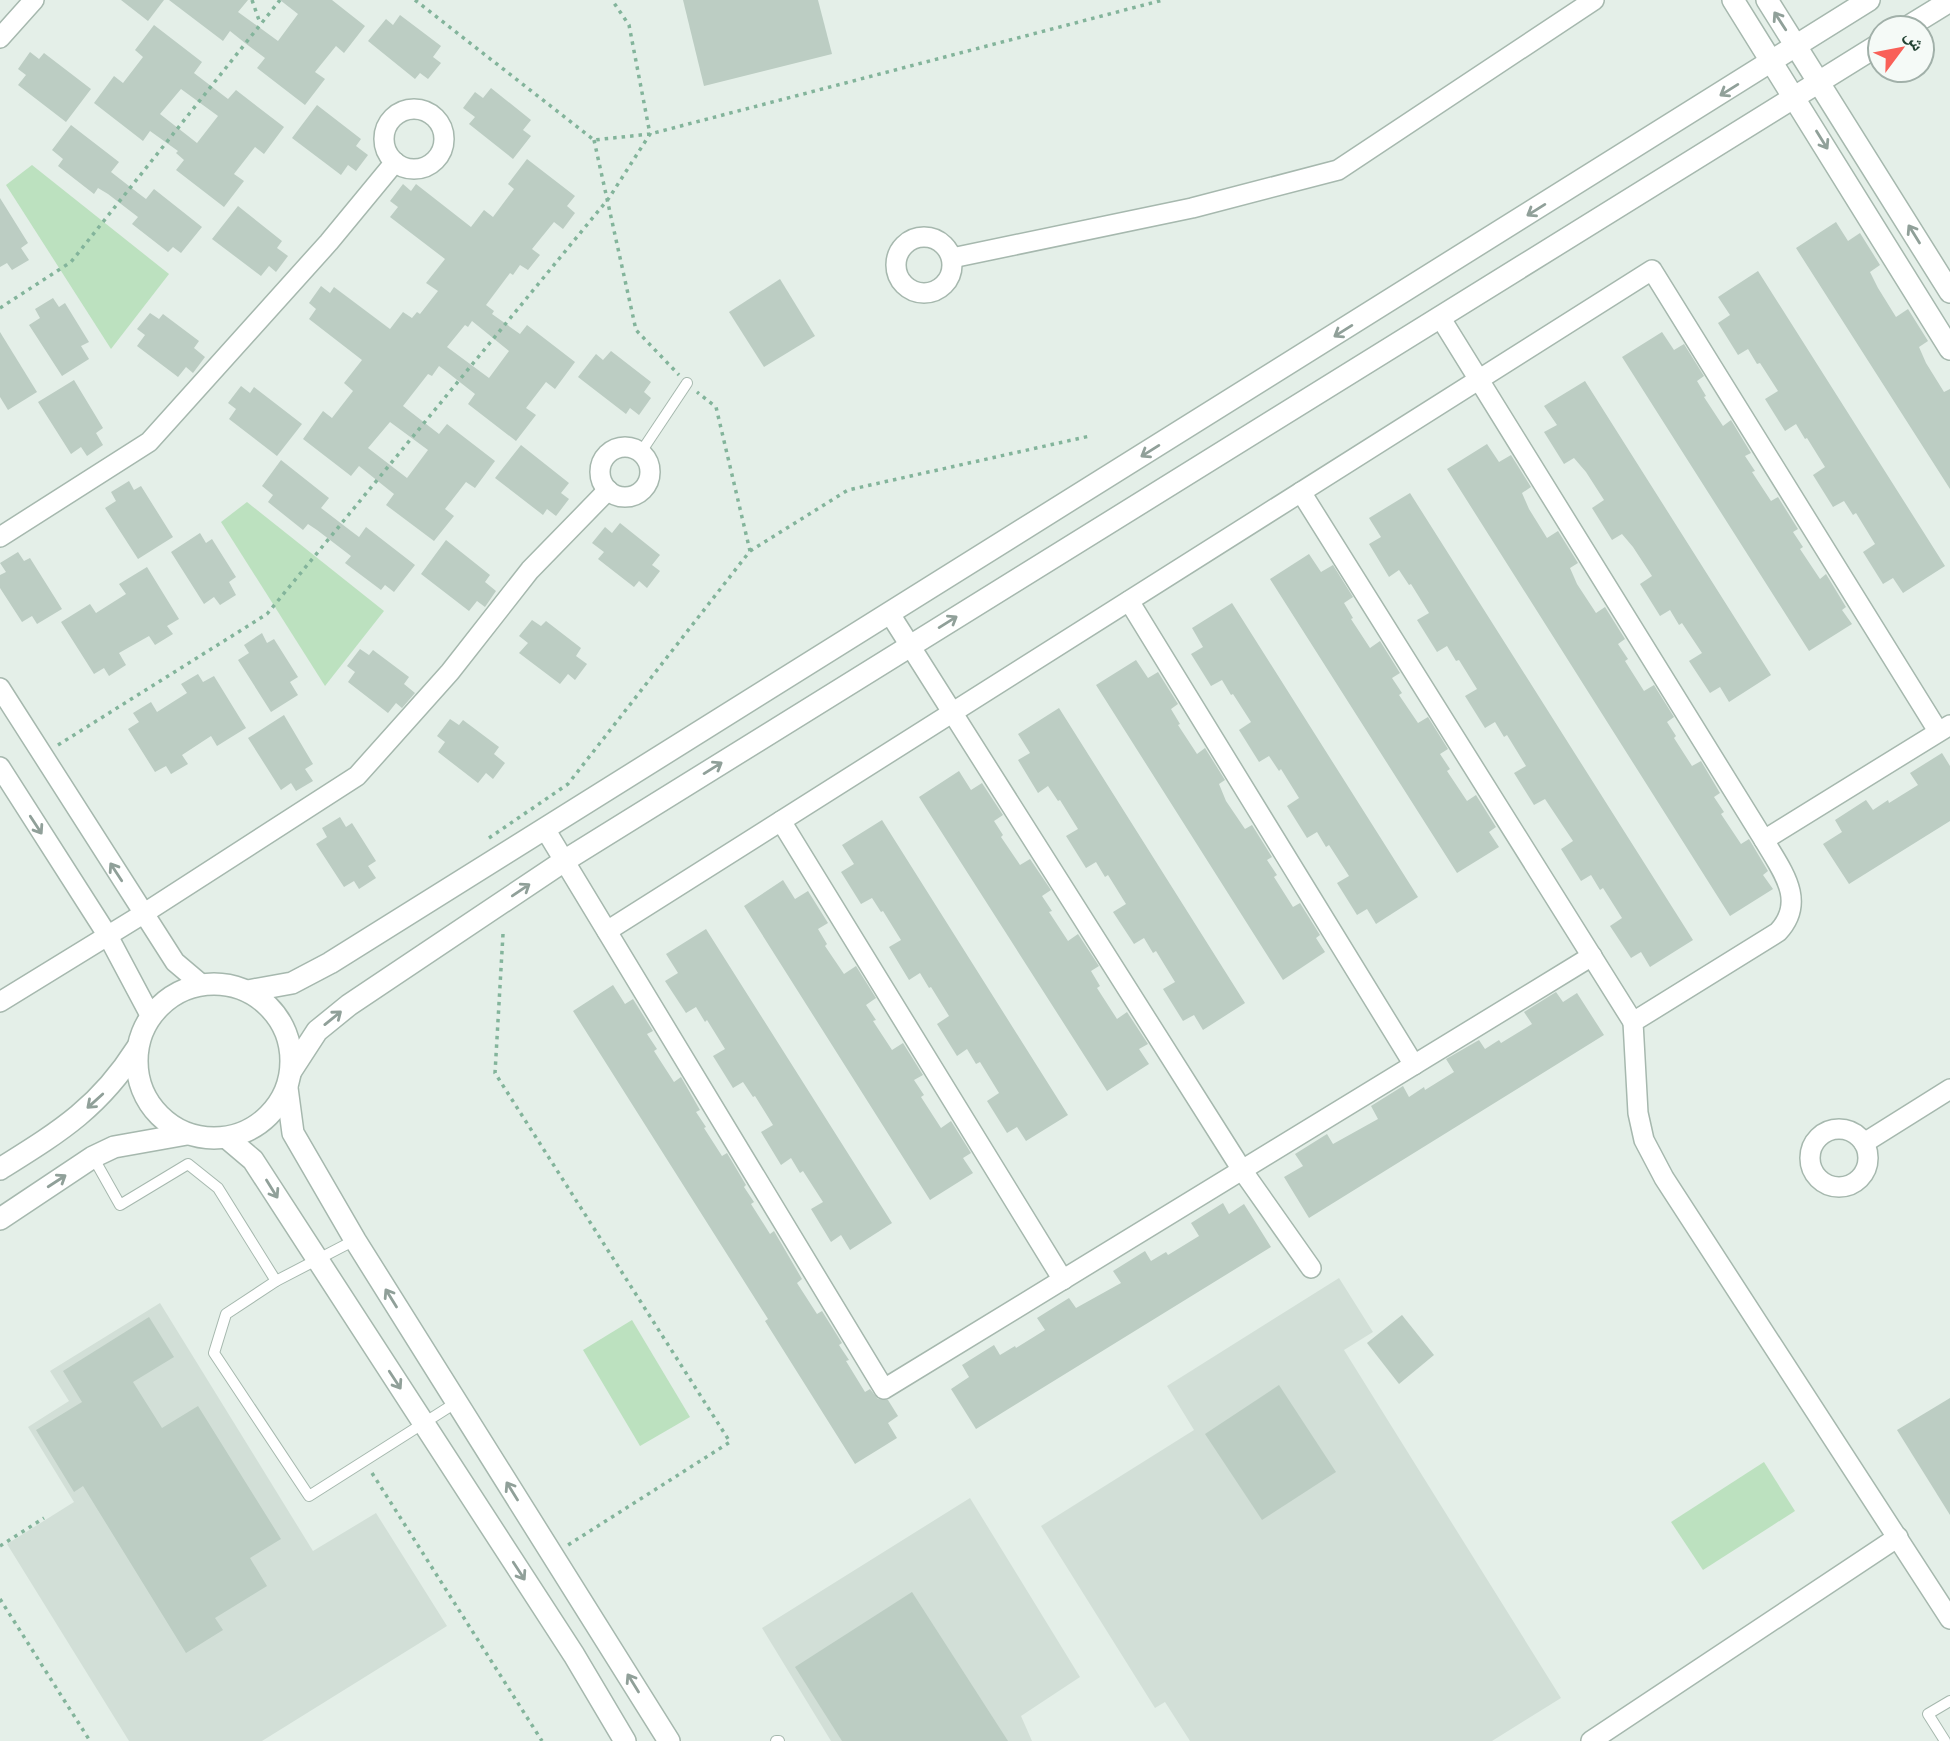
<svg xmlns="http://www.w3.org/2000/svg" width="1950" height="1741" font-family="'Sofia Sans Condensed','Noto Naskh Arabic',sans-serif">
	<style>
		.built { fill: #d2dfd7 }
		.green { fill: #bce1bf }
		.building { fill: #bccdc3; fill-rule: evenodd }
		.lines { fill: none; stroke-linecap: round; stroke-linejoin: round }
		.service-casing { stroke: #a6b8ae; stroke-width: 12 }
		.minor-casing { stroke: #a6b8ae; stroke-width: 22 }
		.tertiary-casing { stroke: #a6b8ae; stroke-width: 24 }
		.path { stroke: #83b49b; stroke-width: 3.5; stroke-dasharray: 3.5 5; stroke-linecap: butt }
		.service { stroke: #fff; stroke-width: 10 }
		.minor { stroke: #fff; stroke-width: 19 }
		.tertiary { stroke: #fff; stroke-width: 21 }
		.oneway { stroke: #90a099 }
	</style>
	<rect width="100%" height="100%" fill="#e4efe8"/>
	<g class="built">
		<polygon points="1339,1278 1373,1332 1344,1350 1561,1698 1492,1741 1190,1741 1165,1702 1155,1708 1041,1526 1194,1430 1167,1386"/>
		<polygon points="160,1303 313,1551 376,1513 447,1626 262,1741 129,1741 7,1544 74,1502 28,1427 69,1401 50,1371"/>
		<polygon points="970,1498 1080,1677 1021,1716 1032,1741 831,1741 762,1628"/>
	</g>
	<g class="green">
		<polygon points="32,165 169,274 111,349 6,185"/>
		<polygon points="247,502 384,611 325,686 221,522"/>
		<polygon points="632,1320 690,1417 640,1446 583,1350"/>
		<polygon points="1764,1462 1795,1511 1703,1570 1671,1522"/>
	</g>
	<g class="building">
		<polygon points="121,0 164,0 148,21"/>
		<polygon points="169,0 248,0 238,12 278,41 298,14 280,0 332,0 365,26 344,53 336,46 315,72 325,79 305,105 257,68 265,58 245,43 230,31 223,41"/>
		<polygon points="683,0 818,0 832,54 704,86"/>
		<polygon points="400,15 441,46 433,57 441,63 428,79 420,73 415,79 368,41 386,19 393,25"/>
		<path d="M 154,25 L 202,62 L 194,73 L 228,99 L 236,90 L 284,127 L 264,154 L 255,147 L 234,174 L 244,181 L 224,207 L 176,170 L 184,160 L 176,153 L 178,151 L 150,131 L 143,141 L 94,103 L 114,76 L 123,83 L 143,57 L 135,50 ZM 181,89 L 218,116 L 197,143 L 160,114 Z"/>
		<polygon points="30,52 39,59 44,53 91,89 66,122 18,85 26,75 18,69"/>
		<polygon points="491,88 531,120 523,130 531,136 513,159 469,124 475,117 463,108 475,92 483,98"/>
		<polygon points="317,105 361,139 356,146 368,155 356,171 348,165 341,175 292,138"/>
		<polygon points="71,125 119,162 111,172 138,193 146,199 154,189 202,227 181,253 173,247 168,252 132,224 138,217 108,194 98,188 94,194 58,166 63,159 52,150"/>
		<path d="M 527,159 L 575,196 L 567,206 L 575,213 L 563,229 L 554,222 L 532,249 L 540,255 L 528,270 L 520,265 L 513,275 L 510,273 L 486,305 L 494,311 L 492,314 L 520,334 L 527,325 L 575,362 L 555,389 L 546,382 L 526,408 L 536,415 L 516,441 L 468,404 L 475,394 L 447,372 L 439,366 L 432,376 L 428,374 L 403,406 L 439,434 L 447,424 L 495,461 L 475,488 L 466,482 L 445,509 L 454,516 L 434,541 L 386,505 L 394,494 L 359,466 L 351,476 L 303,439 L 323,411 L 332,418 L 353,391 L 344,383 L 362,360 L 309,319 L 316,309 L 309,303 L 321,286 L 330,293 L 334,287 L 390,329 L 403,312 L 412,318 L 417,312 L 420,314 L 438,291 L 426,283 L 445,259 L 390,217 L 398,207 L 390,201 L 403,184 L 411,191 L 416,184 L 471,227 L 484,210 L 493,217 L 514,189 L 508,184 ZM 472,321 L 509,351 L 489,378 L 447,347 L 465,325 L 468,327 ZM 390,422 L 428,450 L 407,478 L 368,448 Z"/>
		<polygon points="0,198 28,243 21,248 29,260 12,270 7,263 0,267"/>
		<polygon points="238,206 282,241 277,248 288,256 276,272 269,266 261,276 212,239"/>
		<polygon points="1836,222 1848,241 1860,233 1880,265 1870,272 1878,288 1896,317 1908,309 1928,341 1919,347 1926,363 1944,392 1950,389 1950,489 1796,248"/>
		<polygon points="1758,271 1945,566 1903,593 1893,578 1883,584 1863,552 1875,544 1856,513 1853,515 1844,501 1833,507 1813,475 1825,467 1807,438 1805,439 1796,424 1785,431 1765,399 1778,391 1760,363 1757,364 1748,349 1738,355 1718,323 1730,315 1718,297"/>
		<polygon points="780,279 815,336 764,367 729,312"/>
		<polygon points="53,298 59,307 65,303 89,342 81,346 89,359 62,376 29,325 40,318 35,309"/>
		<polygon points="150,313 159,319 163,314 199,341 194,348 205,357 193,373 186,367 178,377 137,346 145,335 137,329"/>
		<polygon points="0,332 37,392 8,410 0,397"/>
		<polygon points="1662,332 1674,350 1684,344 1704,376 1697,381 1706,396 1704,397 1723,426 1731,420 1751,453 1745,456 1755,471 1752,472 1771,501 1778,497 1798,529 1793,532 1803,547 1800,549 1820,579 1826,574 1846,607 1842,610 1852,624 1809,651 1622,357"/>
		<polygon points="611,351 651,382 644,392 651,398 639,415 630,408 626,414 578,377 596,354 603,360"/>
		<polygon points="74,380 103,428 96,433 103,445 87,456 81,447 71,454 38,402"/>
		<polygon points="1585,381 1771,675 1729,702 1720,687 1710,693 1689,661 1702,653 1682,623 1679,625 1670,610 1660,616 1640,584 1652,576 1633,547 1622,534 1612,540 1592,508 1604,500 1586,472 1574,458 1564,464 1544,432 1557,425 1544,406"/>
		<polygon points="241,386 250,393 254,387 302,424 277,456 229,419 236,409 228,403"/>
		<polygon points="1487,444 1499,462 1511,455 1531,487 1522,493 1529,509 1547,538 1558,531 1578,563 1570,568 1577,584 1596,613 1605,607 1625,639 1618,644 1628,659 1625,661 1644,691 1654,685 1674,717 1667,722 1676,736 1674,738 1692,766 1701,761 1720,793 1714,797 1724,812 1721,814 1741,844 1749,839 1768,871 1763,875 1773,889 1730,916 1447,469"/>
		<polygon points="521,445 569,483 561,493 569,499 556,516 547,509 543,515 495,478"/>
		<polygon points="281,460 329,498 321,508 351,531 359,537 366,527 415,565 394,592 385,585 381,590 345,563 351,556 317,530 308,524 303,530 268,502 273,495 262,486"/>
		<polygon points="129,481 134,490 141,486 173,537 138,559 105,508 116,501 111,492"/>
		<polygon points="1410,493 1693,940 1650,967 1641,952 1631,958 1610,926 1622,918 1603,888 1600,890 1591,875 1581,881 1561,849 1573,841 1545,799 1534,805 1514,773 1526,766 1507,735 1504,737 1495,722 1485,728 1465,696 1477,689 1459,660 1456,661 1447,646 1437,652 1417,620 1429,613 1411,584 1409,585 1399,570 1389,577 1369,544 1381,537 1369,518"/>
		<polygon points="620,523 660,555 652,565 660,571 647,588 639,581 634,587 598,559 604,552 592,543 605,527 612,533"/>
		<polygon points="200,533 206,543 212,539 236,577 229,582 236,595 220,605 214,597 204,604 171,552"/>
		<polygon points="446,540 490,575 485,582 496,591 485,607 477,601 469,611 421,574"/>
		<polygon points="18,552 24,561 30,558 62,609 37,624 32,616 22,622 0,588 0,575 6,572 0,563"/>
		<polygon points="1309,554 1321,572 1333,565 1353,597 1344,603 1353,618 1351,619 1370,648 1380,641 1400,673 1392,678 1402,693 1399,695 1418,723 1428,717 1448,749 1440,754 1450,769 1447,771 1467,801 1476,795 1496,827 1489,832 1499,847 1457,873 1270,579"/>
		<polygon points="147,567 179,619 167,626 173,634 155,645 149,636 119,653 126,665 109,676 104,668 94,674 61,622 90,604 96,613 126,594 119,584"/>
		<polygon points="1232,603 1418,897 1376,924 1367,909 1357,915 1337,883 1349,876 1329,845 1326,847 1317,832 1307,838 1287,806 1299,798 1281,769 1279,771 1269,756 1259,762 1239,730 1251,722 1233,694 1231,695 1222,680 1211,686 1191,654 1203,647 1192,628"/>
		<polygon points="532,620 541,626 546,621 581,648 576,656 587,664 575,680 568,674 560,684 519,653 528,643 519,636"/>
		<polygon points="262,633 267,643 274,639 298,677 290,682 298,695 271,712 238,660 249,653 244,645"/>
		<polygon points="360,649 369,655 373,650 409,677 404,684 415,693 402,708 396,703 388,713 348,682 355,672 347,666"/>
		<polygon points="1136,660 1148,678 1158,672 1178,704 1171,709 1180,724 1178,725 1197,754 1205,748 1225,780 1219,784 1226,801 1245,829 1252,825 1272,857 1267,860 1277,875 1274,877 1293,907 1300,903 1320,935 1316,938 1325,952 1283,980 1096,685"/>
		<polygon points="198,674 203,682 214,676 246,728 217,746 211,736 182,755 188,764 171,774 166,766 155,772 128,729 139,722 133,713 151,702 157,712 187,693 181,684"/>
		<polygon points="1059,708 1245,1003 1203,1030 1194,1015 1183,1021 1163,989 1175,982 1156,951 1153,953 1144,938 1134,944 1113,912 1126,904 1108,875 1105,877 1096,862 1086,868 1066,836 1078,829 1060,800 1058,801 1048,786 1038,793 1018,760 1030,753 1018,734"/>
		<polygon points="284,715 313,764 305,769 313,781 296,791 291,783 281,790 248,738"/>
		<polygon points="450,719 459,725 463,720 499,747 494,754 505,763 493,779 486,773 478,783 438,752 445,742 437,736"/>
		<polygon points="1942,753 1950,766 1950,821 1849,884 1823,844 1842,832 1835,820 1866,800 1873,810 1888,800 1889,803 1918,785 1910,773"/>
		<polygon points="959,771 971,790 982,783 1003,815 994,821 1003,835 1001,837 1020,865 1030,859 1051,890 1042,896 1052,911 1049,912 1068,941 1078,934 1099,966 1091,971 1100,986 1097,988 1117,1019 1127,1012 1148,1044 1139,1049 1149,1064 1107,1091 919,797"/>
		<polygon points="340,817 346,827 352,823 376,861 368,866 376,878 359,889 354,881 344,887 316,844 327,837 322,828"/>
		<polygon points="882,820 1068,1115 1026,1141 1017,1127 1007,1133 987,1101 999,1093 980,1062 976,1064 967,1049 957,1056 937,1024 949,1016 931,987 929,988 920,973 909,980 889,947 901,940 883,911 881,912 872,898 861,904 841,872 854,864 842,845"/>
		<polygon points="783,880 795,899 808,891 828,923 818,929 827,944 825,946 844,974 856,966 876,998 866,1005 876,1020 873,1021 892,1050 903,1043 923,1075 914,1080 924,1095 921,1097 941,1128 951,1121 971,1153 963,1158 973,1173 930,1200 744,906"/>
		<polygon points="706,929 892,1223 850,1250 841,1235 831,1242 811,1209 823,1202 803,1171 800,1173 791,1158 781,1165 761,1132 773,1125 755,1096 753,1097 743,1082 733,1088 713,1056 725,1049 707,1020 705,1022 696,1007 686,1013 665,981 678,973 666,954"/>
		<polygon points="613,985 625,1004 633,999 653,1031 647,1034 657,1049 654,1051 674,1082 681,1077 700,1110 696,1112 706,1127 704,1128 722,1156 727,1153 746,1185 744,1187 754,1202 751,1204 770,1234 774,1231 802,1279 797,1283 817,1314 822,1311 842,1343 839,1345 849,1360 846,1361 865,1392 870,1389 878,1399 888,1400 898,1416 888,1423 897,1438 855,1464 765,1321 768,1319 573,1011"/>
		<polygon points="1556,992 1563,1002 1577,993 1604,1035 1309,1218 1284,1177 1303,1166 1295,1154 1327,1134 1333,1144 1378,1119 1371,1106 1403,1086 1409,1097 1424,1087 1425,1090 1454,1072 1446,1059 1479,1040 1485,1049 1499,1040 1501,1043 1532,1024 1524,1012"/>
		<polygon points="1223,1203 1229,1214 1244,1204 1271,1247 976,1429 951,1389 969,1377 962,1365 994,1345 1000,1355 1015,1346 1016,1348 1045,1330 1037,1318 1069,1298 1076,1308 1121,1283 1113,1271 1145,1251 1151,1261 1166,1252 1168,1255 1199,1236 1191,1223"/>
		<polygon points="1402,1315 1434,1355 1399,1384 1367,1343"/>
		<polygon points="149,1317 174,1357 133,1382 162,1428 198,1406 281,1539 250,1558 267,1586 215,1618 223,1630 186,1653 83,1486 74,1492 36,1430 82,1402 63,1371"/>
		<polygon points="1279,1385 1336,1472 1262,1520 1205,1434"/>
		<polygon points="1950,1398 1950,1515 1897,1430"/>
		<polygon points="912,1592 1008,1741 842,1741 795,1667"/>
	</g>
	<g class="lines">
		<g class="service-casing">
			<g id="service">
				<polyline points="641,452 687,383"/>
				<polyline points="93,1157 120,1205 188,1164 218,1188 276,1281"/>
				<polyline points="355,1240 276,1281 226,1314 214,1353 309,1496 457,1402"/>
				<polyline points="776,1741 779,1741"/>
				<polyline points="1945,1741 1928,1714 1950,1701"/>
			</g>
		</g>
		<g class="minor-casing">
			<g id="minor">
				<polyline points="0,38 34,0"/>
				<circle cx="414" cy="139" r="30"/>
				<circle cx="924" cy="265" r="28"/>
				<polyline points="952,258 1192,208 1338,170 1594,0"/>
				<polyline points="1440,317 1764,840"/>
				<circle cx="625" cy="472" r="25"/>
				<polyline points="1301,492 1633,1022"/>
				<polyline points="0,537 149,442 329,242 395,162"/>
				<polyline points="1129,601 1414,1065"/>
				<polyline points="890,614 1242,1170 1311,1268"/>
				<polyline points="0,688 175,962 201,984"/>
				<path d="M 1950,725 L 1764,840 C 1782,871 1807,901 1778,932 L 1633,1022 L 1638,1113 L 1644,1140 L 1664,1178 L 1950,1619"/>
				<polyline points="0,767 108,936 150,1015"/>
				<polyline points="781,821 1063,1280"/>
				<polyline points="545,829 884,1389 1592,956"/>
				<polyline points="607,931 1652,270 1938,731"/>
				<polyline points="0,1002 143,914 357,776 450,672 530,570 608,490"/>
				<circle cx="1839" cy="1158" r="29"/>
				<polyline points="1864,1143 1950,1089"/>
				<polyline points="1591,1741 1898,1537"/>
			</g>
		</g>
		<g class="tertiary-casing">
			<g id="tertiary">
				<polyline points="1733,0 1950,349"/>
				<polyline points="1767,0 1950,292"/>
				<polyline points="1906,28 1950,1"/>
				<circle cx="214" cy="1061" r="77"/>
				<polyline points="248,991 292,983 330,963 1869,0"/>
				<polyline points="291,1071 317,1031 349,1005 564,861 1880,44"/>
				<polyline points="287,1088 293,1133 355,1240 669,1741"/>
				<polyline points="227,1138 253,1160 574,1655 625,1741"/>
				<path d="M 0,1169 C 59,1132 99,1108 137,1048"/>
				<polyline points="0,1219 93,1157 114,1147 187,1134"/>
			</g>
		</g>
		<g class="path">
			<polyline points="252,0 260,23"/>
			<polyline points="415,0 594,140 650,134 1163,0"/>
			<polyline points="594,140 636,330 679,375"/>
			<polyline points="0,308 71,262 280,0"/>
			<polyline points="750,551 848,490 1090,436"/>
			<polyline points="58,745 267,614 609,198 650,134 629,25 612,0"/>
			<polyline points="489,838 568,784 750,551 716,407 697,392"/>
			<polyline points="503,934 495,1073 730,1442 568,1545"/>
			<polyline points="372,1473 542,1741"/>
			<polyline points="0,1546 44,1518"/>
			<polyline points="0,1599 90,1741"/>
		</g>
		<use href="#service" class="service"/>
		<use href="#minor" class="minor"/>
		<use href="#tertiary" class="tertiary"/>
	</g>
	<defs><path id="oneway-shaft" d="M-6 0H5M1.5-3L5.5 0L1.5 3" fill="none" stroke-width="1.6" stroke-linecap="round" stroke-linejoin="round" transform="scale(1.75)"/></defs>
	<g class="oneway">
		<use href="#oneway-shaft" transform="translate(1780 21) rotate(-123)"/>
		<use href="#oneway-shaft" transform="translate(1729 90) rotate(148)"/>
		<use href="#oneway-shaft" transform="translate(1822 140) rotate(58)"/>
		<use href="#oneway-shaft" transform="translate(1536 210) rotate(148)"/>
		<use href="#oneway-shaft" transform="translate(1914 234) rotate(-122)"/>
		<use href="#oneway-shaft" transform="translate(1343 331) rotate(148)"/>
		<use href="#oneway-shaft" transform="translate(1150 451) rotate(148)"/>
		<use href="#oneway-shaft" transform="translate(948 622) rotate(-32)"/>
		<use href="#oneway-shaft" transform="translate(713 768) rotate(-32)"/>
		<use href="#oneway-shaft" transform="translate(36 825) rotate(57)"/>
		<use href="#oneway-shaft" transform="translate(116 872) rotate(-123)"/>
		<use href="#oneway-shaft" transform="translate(521 890) rotate(-34)"/>
		<use href="#oneway-shaft" transform="translate(333 1018) rotate(-39)"/>
		<use href="#oneway-shaft" transform="translate(95 1101) rotate(138)"/>
		<use href="#oneway-shaft" transform="translate(57 1181) rotate(-33)"/>
		<use href="#oneway-shaft" transform="translate(272 1189) rotate(58)"/>
		<use href="#oneway-shaft" transform="translate(391 1298) rotate(-122)"/>
		<use href="#oneway-shaft" transform="translate(395 1380) rotate(57)"/>
		<use href="#oneway-shaft" transform="translate(512 1491) rotate(-122)"/>
		<use href="#oneway-shaft" transform="translate(519 1571) rotate(57)"/>
		<use href="#oneway-shaft" transform="translate(633 1683) rotate(-122)"/>
	</g>
	<g transform="translate(1901 49) rotate(58)"><circle r="33" fill="#f5faf7" stroke="#a1b0a9" stroke-width="2"/>
	<path d="M0-5L12 26L0 18L-12 26Z" fill="#f96058"/>
	<text y="-10" font-size="19" font-weight="bold" text-anchor="middle" fill="#224233">ش</text>
	</g>
</svg>
